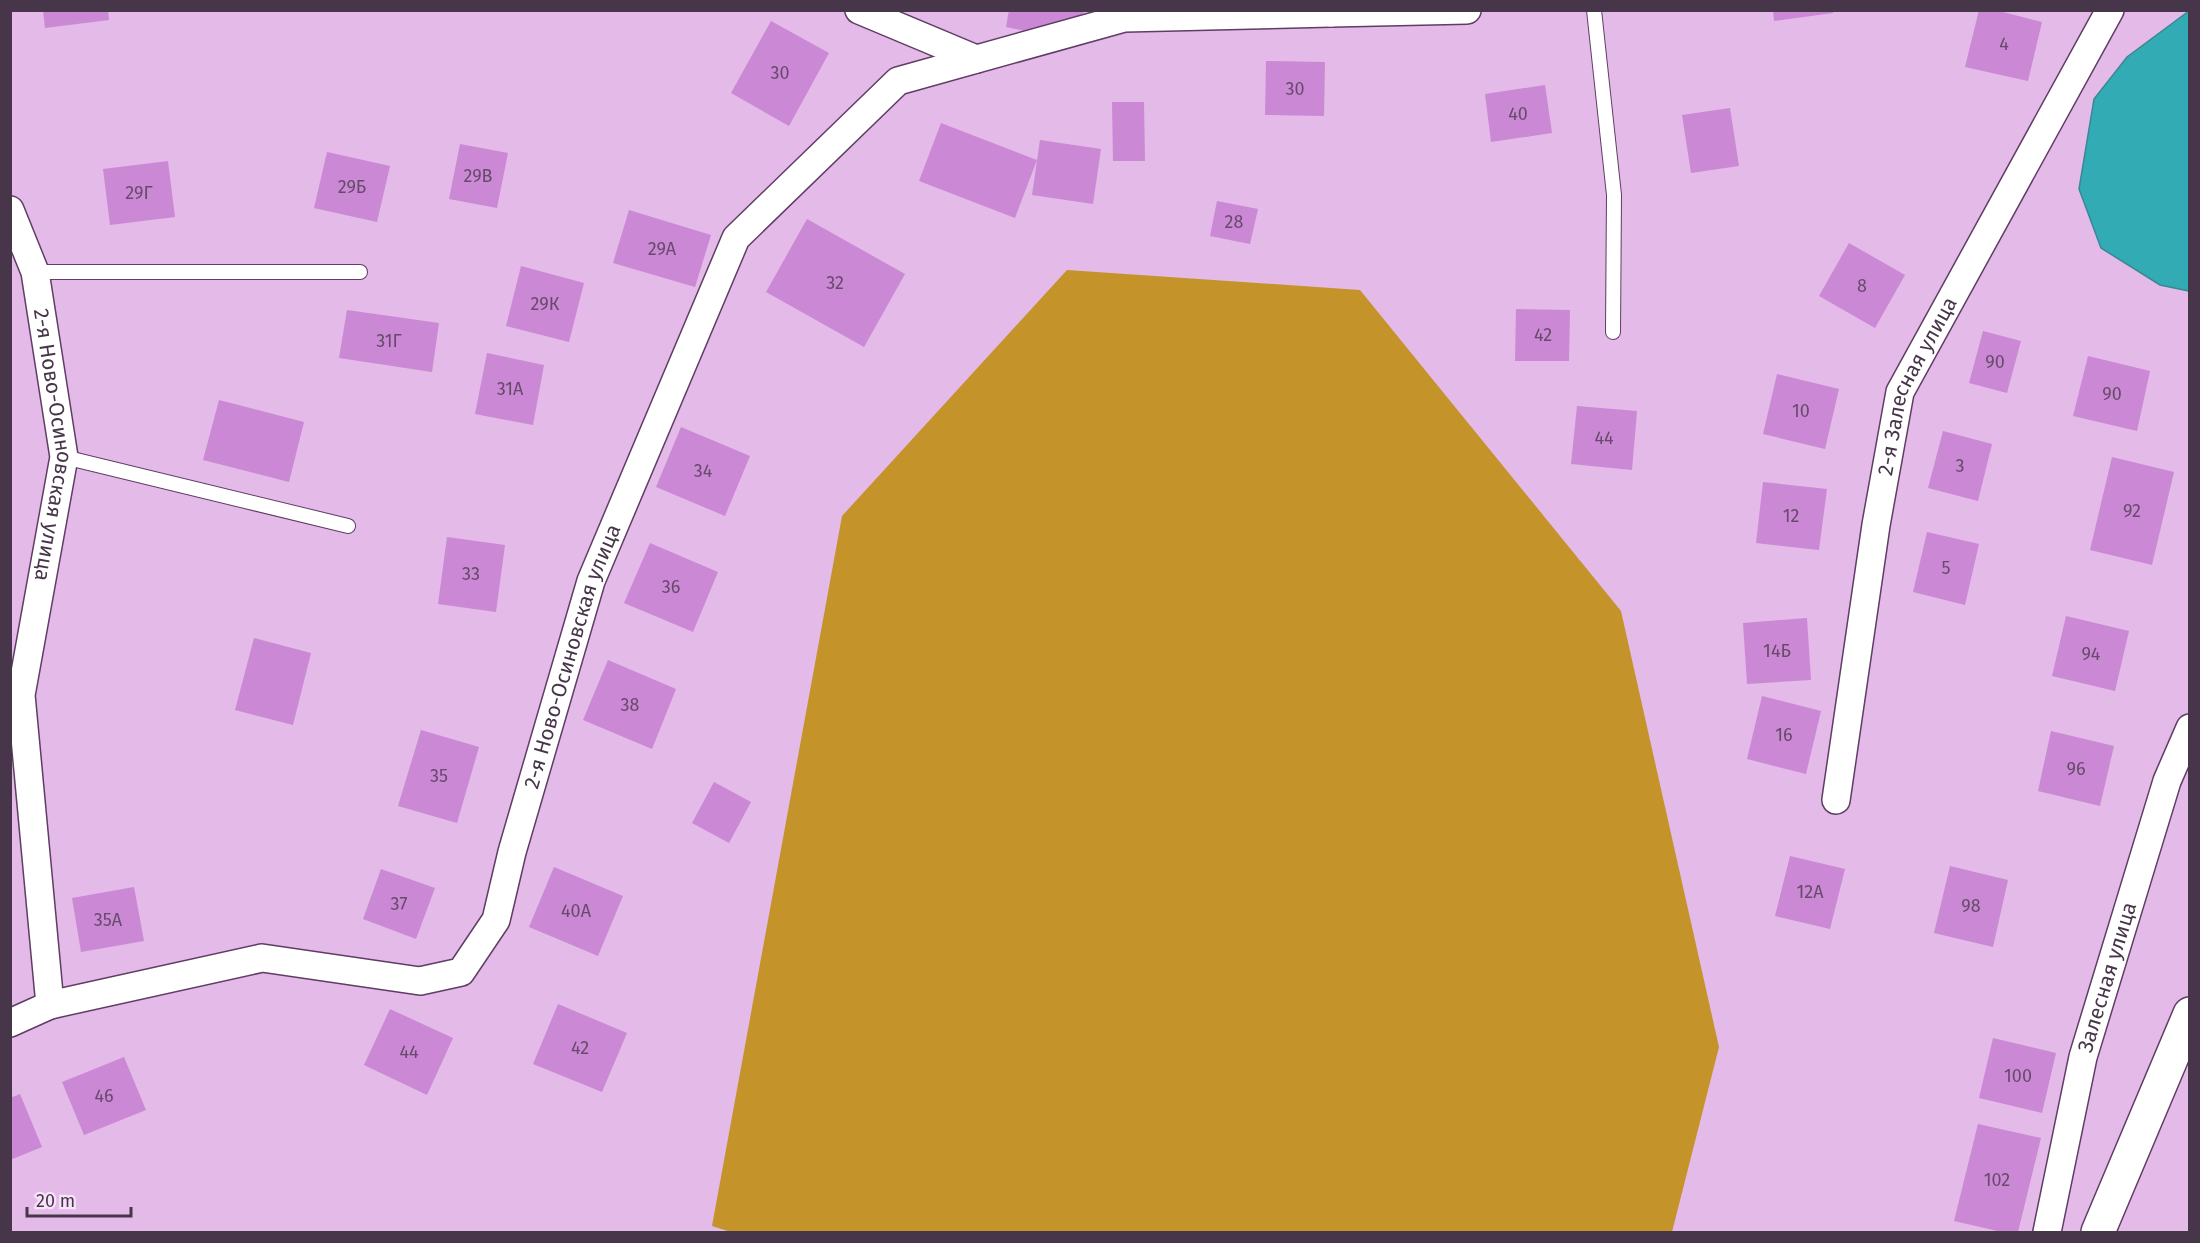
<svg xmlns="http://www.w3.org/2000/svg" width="2200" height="1243" font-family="'Fira Sans',sans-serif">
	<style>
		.forest { fill: #c4942b }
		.water { fill: #33abb4; stroke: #398894; stroke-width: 1.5 }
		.building { fill: #cb88d4 }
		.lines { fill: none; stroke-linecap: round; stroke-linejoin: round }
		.lane-casing { stroke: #5f3d64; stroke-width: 16 }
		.street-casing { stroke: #5f3d64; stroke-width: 30 }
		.primary-casing { stroke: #5f3d64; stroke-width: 36 }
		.lane { stroke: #fff; stroke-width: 14 }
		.street { stroke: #fff; stroke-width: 27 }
		.primary { stroke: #fff; stroke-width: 33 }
		.labels { text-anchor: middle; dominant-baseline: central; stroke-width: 4.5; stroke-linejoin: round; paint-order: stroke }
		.number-label { font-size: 18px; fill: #684a6c }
		.street-label { font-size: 21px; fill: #473649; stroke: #f8e3fb }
	</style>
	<rect width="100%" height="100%" fill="#e3bae8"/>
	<polygon class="forest" points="1067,270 1360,290 1621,611 1719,1047 1672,1232 731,1232 712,1226 842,516"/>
	<polygon class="water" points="2189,11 2189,291 2160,285 2101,248 2079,189 2094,99 2127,57"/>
	<g class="building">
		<polygon points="43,10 108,10 109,20 45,28"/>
		<polygon points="1009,10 1084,10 1078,42 1006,27"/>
		<polygon points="1773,10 1833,10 1833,13 1774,21"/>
		<polygon points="1979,10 1995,10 2042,22 2028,81 1965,67"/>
		<polygon points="771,21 829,53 789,126 731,93"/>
		<polygon points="1266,61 1325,62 1324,116 1265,115"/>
		<polygon points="1545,85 1552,133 1491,142 1485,94"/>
		<polygon points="1112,102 1144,102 1145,161 1113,161"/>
		<polygon points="1730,108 1739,166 1691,173 1682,115"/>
		<polygon points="941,123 1037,160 1015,218 919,181"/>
		<polygon points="1040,140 1101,149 1093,204 1032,195"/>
		<polygon points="460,144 508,153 497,208 449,199"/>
		<polygon points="327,152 390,166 377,222 314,208"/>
		<polygon points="168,161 175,217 110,225 103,169"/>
		<polygon points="1217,201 1258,209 1250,244 1210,236"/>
		<polygon points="629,210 711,235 695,287 613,263"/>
		<polygon points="807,219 905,274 864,347 766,292"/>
		<polygon points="1849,243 1905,275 1875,328 1819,296"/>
		<polygon points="521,266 584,283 569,342 506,326"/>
		<polygon points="1516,309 1570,310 1569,361 1515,361"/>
		<polygon points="347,310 439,323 432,372 339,358"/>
		<polygon points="1983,331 2021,341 2007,393 1969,383"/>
		<polygon points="487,353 544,365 533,425 475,414"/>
		<polygon points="2088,356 2150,371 2137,431 2073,416"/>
		<polygon points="1777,374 1839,389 1825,449 1763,434"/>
		<polygon points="219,400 304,422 289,482 203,460"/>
		<polygon points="1577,406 1637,411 1632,470 1571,464"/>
		<polygon points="681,427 750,456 725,516 656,487"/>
		<polygon points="1943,431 1992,444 1978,501 1928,488"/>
		<polygon points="2112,457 2174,472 2152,565 2090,550"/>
		<polygon points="1763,482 1827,489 1819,550 1756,543"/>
		<polygon points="1927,532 1979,544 1965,605 1913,592"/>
		<polygon points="447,537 505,545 496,612 438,604"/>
		<polygon points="650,543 718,572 693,632 624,603"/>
		<polygon points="2066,616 2129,631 2115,691 2052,676"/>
		<polygon points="1807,618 1811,680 1747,684 1743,623"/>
		<polygon points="254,638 311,653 293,725 235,710"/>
		<polygon points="608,660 676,689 652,749 583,720"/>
		<polygon points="1762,696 1821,711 1806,774 1747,759"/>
		<polygon points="421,730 479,747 457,823 398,806"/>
		<polygon points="2051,731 2114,746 2100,806 2038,791"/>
		<polygon points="714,782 751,802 729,843 692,823"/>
		<polygon points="1790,856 1845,869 1830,929 1775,916"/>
		<polygon points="1950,866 2008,880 1993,947 1934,933"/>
		<polygon points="554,867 623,896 598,956 529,927"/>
		<polygon points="381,869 435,888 416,939 363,919"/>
		<polygon points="134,887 144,941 81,952 72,898"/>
		<polygon points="558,1004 627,1033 602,1092 533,1064"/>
		<polygon points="390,1009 453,1038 427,1095 364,1065"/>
		<polygon points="1993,1038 2056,1053 2042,1113 1979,1098"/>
		<polygon points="124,1057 146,1110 84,1135 62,1082"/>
		<polygon points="20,1094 42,1147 10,1160 10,1098"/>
		<polygon points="1978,1124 2041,1138 2018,1232 2002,1232 1954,1221"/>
	</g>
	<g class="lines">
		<g class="lane-casing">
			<g id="lane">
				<polyline points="1594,10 1614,195 1613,332"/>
				<polyline points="35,272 360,272"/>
				<polyline points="64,457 348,526"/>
			</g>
		</g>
		<g class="street-casing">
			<g id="street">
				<polyline points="859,10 976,59"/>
				<polyline points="1331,13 1467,10"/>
				<path id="s1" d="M 10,210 L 35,272 L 64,457 L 21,695 L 50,1005"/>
				<path id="s2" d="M 1836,800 L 1876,525 L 1900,392 L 2110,10"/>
				<path id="s3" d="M 10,1023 L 50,1005 L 262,958 L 420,981 L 461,972 L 496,920 L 512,852 L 591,581 L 736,238 L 898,81 L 1124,18 L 1331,13 L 1331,10"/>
				<path id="s4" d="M 2047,1232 L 2083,1057 L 2167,781 L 2190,728"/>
			</g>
		</g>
		<g class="primary-casing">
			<polyline id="primary" points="2098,1232 2190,1014"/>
		</g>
		<use href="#lane" class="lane"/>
		<use href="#street" class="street"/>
		<use href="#primary" class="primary"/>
	</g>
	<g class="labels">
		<g class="number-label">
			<text x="2004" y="44">4</text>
			<text x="780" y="73">30</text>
			<text x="1295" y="89">30</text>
			<text x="1518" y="114">40</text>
			<text x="478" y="176">29В</text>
			<text x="352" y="187">29Б</text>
			<text x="139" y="193">29Г</text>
			<text x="1234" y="222">28</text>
			<text x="662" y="249">29А</text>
			<text x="835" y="283">32</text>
			<text x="1862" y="286">8</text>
			<text x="545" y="304">29К</text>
			<text x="1543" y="335">42</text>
			<text x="389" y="341">31Г</text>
			<text x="1995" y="362">90</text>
			<text x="510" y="389">31А</text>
			<text x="2112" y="394">90</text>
			<text x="1801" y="411">10</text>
			<text x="1604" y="438">44</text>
			<text x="1960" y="466">3</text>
			<text x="703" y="471">34</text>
			<text x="2132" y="511">92</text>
			<text x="1791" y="516">12</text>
			<text x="1946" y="568">5</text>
			<text x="471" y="574">33</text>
			<text x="671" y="587">36</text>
			<text x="1777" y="651">14Б</text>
			<text x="2091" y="654">94</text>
			<text x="630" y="705">38</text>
			<text x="1784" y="735">16</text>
			<text x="2076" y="769">96</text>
			<text x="439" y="776">35</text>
			<text x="1810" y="892">12А</text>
			<text x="399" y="904">37</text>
			<text x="1971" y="906">98</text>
			<text x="576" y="911">40А</text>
			<text x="108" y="920">35А</text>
			<text x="580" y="1048">42</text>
			<text x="409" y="1052">44</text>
			<text x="2018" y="1076">100</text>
			<text x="104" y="1096">46</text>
			<text x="1997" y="1180">102</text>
		</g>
		<g class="street-label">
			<text stroke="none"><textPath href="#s2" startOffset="424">2-я Залесная улица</textPath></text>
			<text stroke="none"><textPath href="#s1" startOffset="242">2-я Ново-Осиновская улица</textPath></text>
			<text stroke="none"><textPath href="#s3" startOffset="800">2-я Ново-Осиновская улица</textPath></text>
			<text stroke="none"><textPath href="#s4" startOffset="262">Залесная улица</textPath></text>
		</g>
	</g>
	<rect width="2200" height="1243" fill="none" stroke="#473649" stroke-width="24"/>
	<path d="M27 1207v9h104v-9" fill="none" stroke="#473649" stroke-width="3"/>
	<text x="36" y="1207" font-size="18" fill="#473649" stroke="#f8e3fb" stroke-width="4.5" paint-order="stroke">20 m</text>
</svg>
